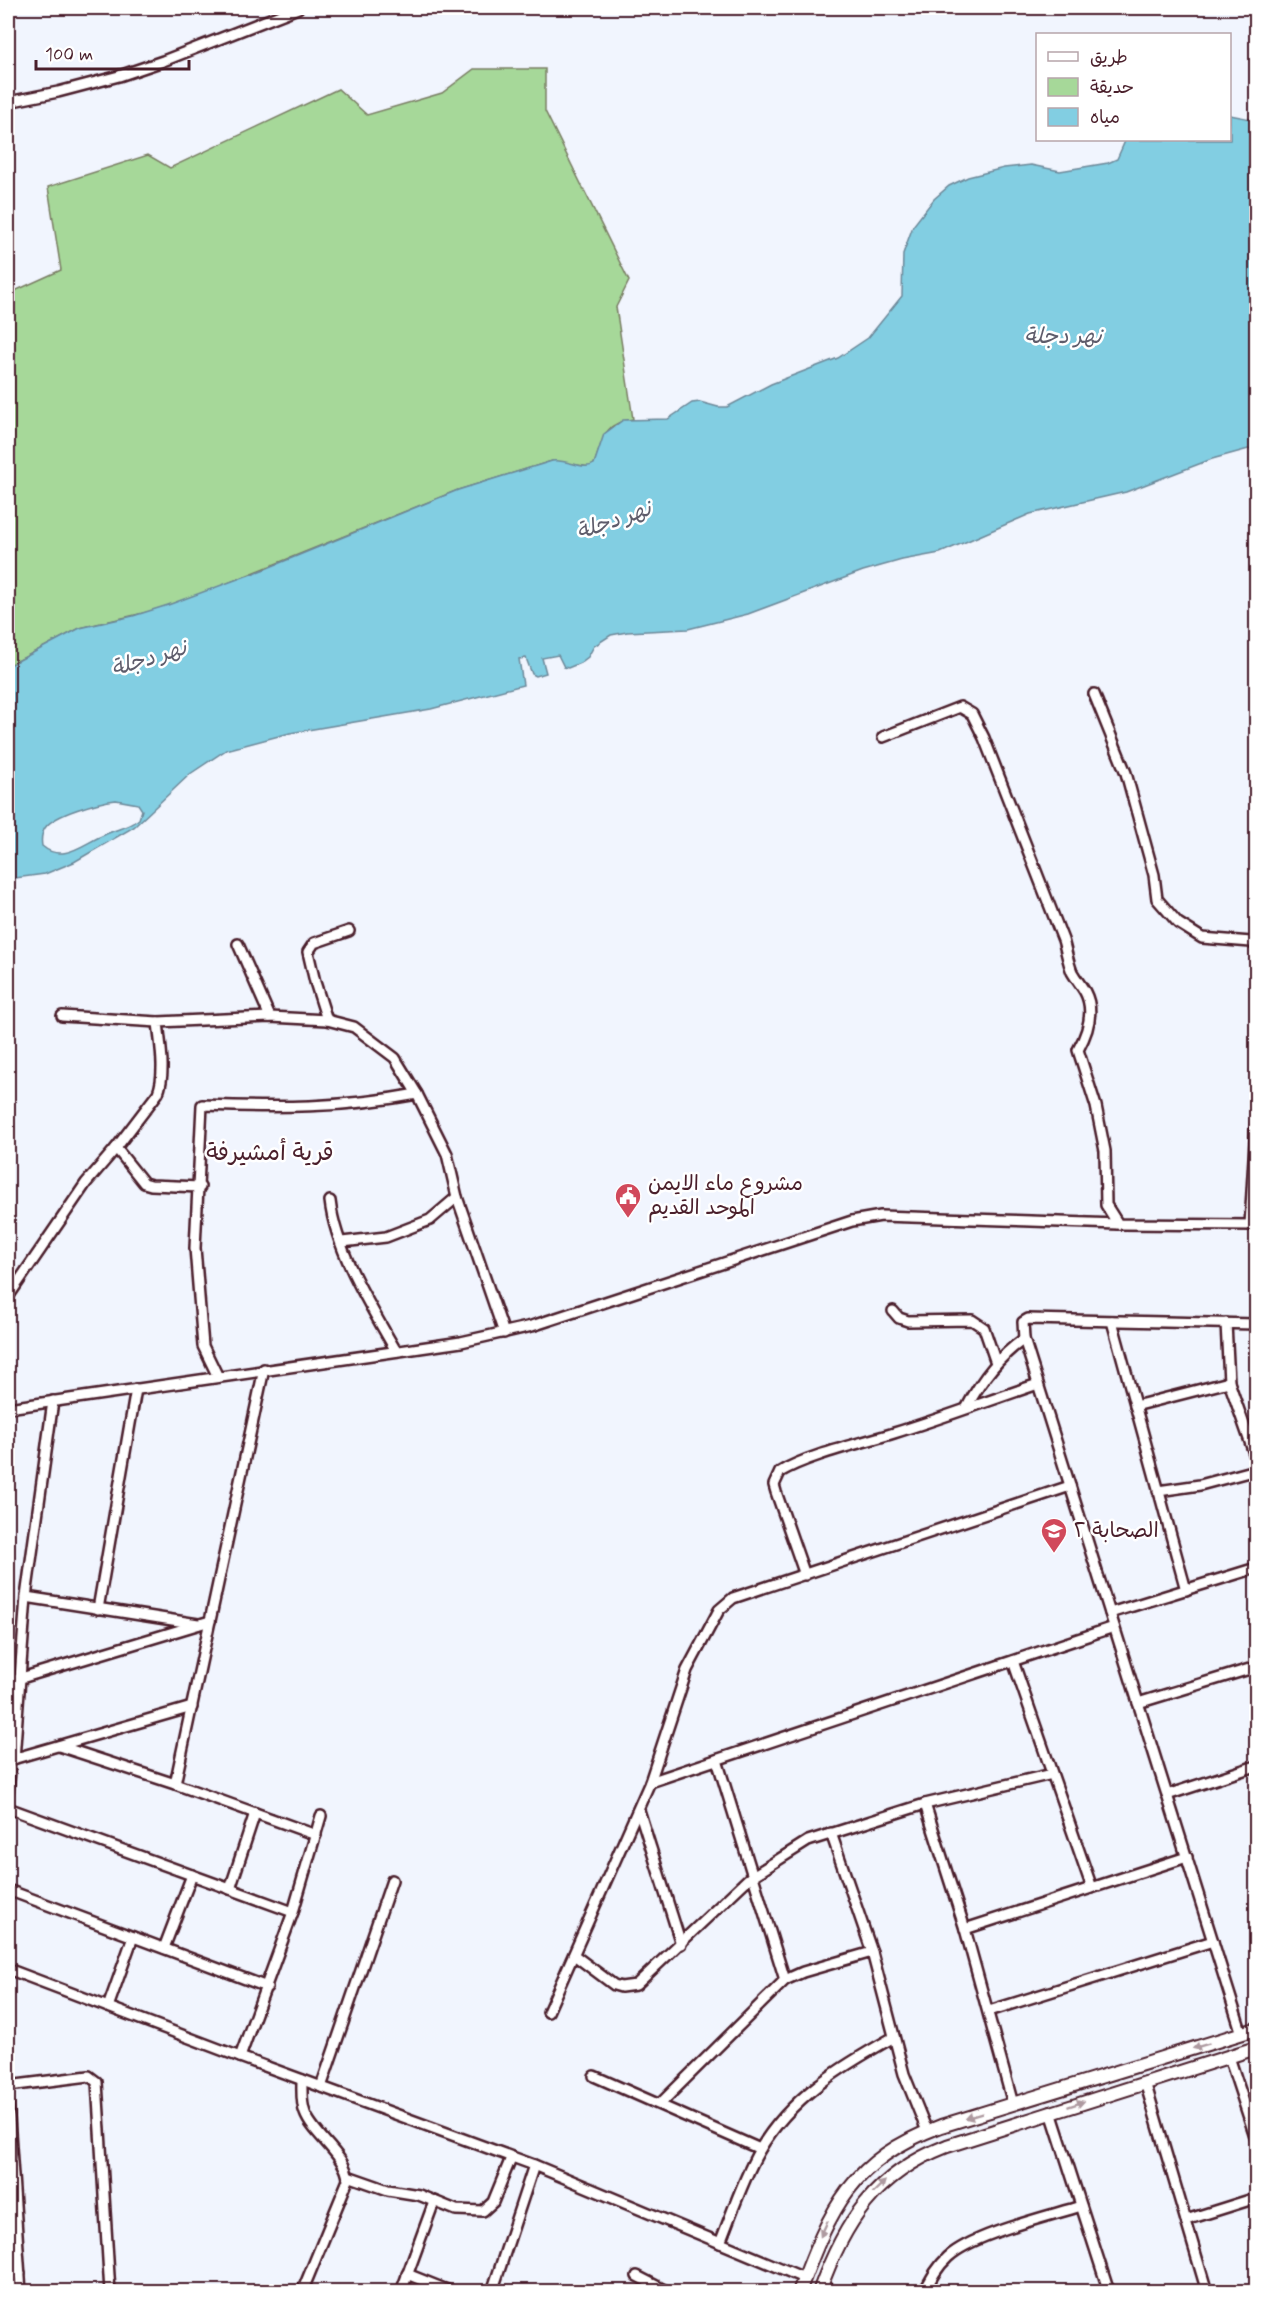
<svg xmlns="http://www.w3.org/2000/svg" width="1264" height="2299" font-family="Mynerve,'Playpen Sans Arabic',sans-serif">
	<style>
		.green { fill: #a6d899; stroke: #787c62; stroke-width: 1.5 }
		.water { fill: #82cee2; stroke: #6c8899; stroke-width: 1.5; fill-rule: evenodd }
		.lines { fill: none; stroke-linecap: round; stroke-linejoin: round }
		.minor-casing { stroke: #4a1f2b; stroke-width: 14 }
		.tertiary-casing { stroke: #4a1f2b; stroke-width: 16 }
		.minor { stroke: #fff; stroke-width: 9 }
		.tertiary { stroke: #fff; stroke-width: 12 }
		.oneway { fill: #ae9aa0 }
		.labels { text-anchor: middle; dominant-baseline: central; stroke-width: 5; stroke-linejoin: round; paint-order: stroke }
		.poi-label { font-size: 21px; fill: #4a1f2b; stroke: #fff; text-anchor: start }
		.water-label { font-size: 22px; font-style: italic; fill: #5e5c6b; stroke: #fff }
		.quarter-label { font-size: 24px; fill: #4a1f2b; stroke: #fff }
	</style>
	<rect width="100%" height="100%" fill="#f1f5fe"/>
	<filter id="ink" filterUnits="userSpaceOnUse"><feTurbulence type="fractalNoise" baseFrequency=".0167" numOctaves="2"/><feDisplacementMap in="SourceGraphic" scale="12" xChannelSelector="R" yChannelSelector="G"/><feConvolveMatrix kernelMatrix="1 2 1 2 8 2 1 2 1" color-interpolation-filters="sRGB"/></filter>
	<g filter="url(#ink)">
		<path class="green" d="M 474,69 L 545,69 L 545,111 L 629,281 L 616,307 L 633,419 C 602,423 603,441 594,464 L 590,467 L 552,461 L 458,490 L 198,595 L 152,611 L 80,628 L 8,666 L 8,294 L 61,270 L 48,187 L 148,155 L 170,168 L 338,89 L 367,115 L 442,93 Z"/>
		<path class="water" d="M 1230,115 L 1256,120 L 1256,447 L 1212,459 L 1126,492 L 1030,514 L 940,553 L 902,560 L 863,571 L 748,614 L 688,629 L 627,632 L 611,635 L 594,646 L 588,657 L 580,663 L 568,668 L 564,667 L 558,655 L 542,658 L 546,673 L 536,676 L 532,674 L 526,658 L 519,659 L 523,685 L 431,709 L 290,733 L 226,750 L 190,774 L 134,827 L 74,862 L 45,874 L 8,879 L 8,666 L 80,628 L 133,616 L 168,605 L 265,569 L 458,490 L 552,461 C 568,459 584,471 594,464 L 604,434 L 623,420 L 668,419 L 692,403 L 700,402 L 718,407 L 727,407 L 771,384 L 838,358 L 868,338 L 902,296 L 903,254 L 913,226 L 934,199 L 949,186 L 968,177 L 1004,168 L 1031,165 L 1060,171 L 1108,163 L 1117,159 L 1125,141 L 1128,140 L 1230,140 ZM 116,800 L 138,804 L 142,810 L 139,819 C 128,828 115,829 104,835 C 84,843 63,864 42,846 C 41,840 41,834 45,828 C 54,814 99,802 116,800 Z"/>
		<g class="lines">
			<g class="minor-casing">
				<g id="minor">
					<polyline points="8,102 58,92 119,76 163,61 298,8"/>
					<polyline points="1094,694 1126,773 1154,875 1157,899 1178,923 1202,938 1251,942 1256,946"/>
					<path d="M 883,737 L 960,707 L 972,714 L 984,738 L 1063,940 C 1066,950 1068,962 1072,972 C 1076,979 1081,985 1085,992 C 1095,1011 1088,1032 1078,1050 L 1096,1106 L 1105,1151 L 1106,1205 L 1118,1224 L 1256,1225"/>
					<polyline points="238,944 270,1017"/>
					<polyline points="62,1016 158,1022"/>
					<polyline points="327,1020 315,982 308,952 314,943 349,931"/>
					<polyline points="116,1148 144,1183 151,1185 200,1187"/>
					<path d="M 330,1201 C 336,1252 371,1307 396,1351"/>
					<polyline points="1250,1225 1256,1124"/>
					<polyline points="342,1242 386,1237 430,1220 457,1197"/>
					<path d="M 8,1297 L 86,1183 L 116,1148 L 158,1093 C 166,1073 160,1043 158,1022 L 270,1017 L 327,1020 L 354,1027 L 395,1058 L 417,1094 L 447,1154 L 457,1197 L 504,1333"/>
					<polyline points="893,1311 899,1318 908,1321 972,1320 984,1328 996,1363"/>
					<polyline points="1112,1321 1186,1590"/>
					<polyline points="1226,1323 1229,1382 1256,1459"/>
					<path d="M 218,1377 L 203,1346 L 195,1248 L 202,1105 C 277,1108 343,1108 417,1094"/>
					<polyline points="1135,1406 1229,1382"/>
					<path d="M 967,1407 C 981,1380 998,1357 1024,1339"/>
					<polyline points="8,1408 461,1342 532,1326 852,1221 881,1216 1118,1224"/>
					<polyline points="1158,1491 1200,1485 1256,1470"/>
					<path d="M 805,1575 L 776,1492 L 774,1485 L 780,1472 C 808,1455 862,1443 894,1433 C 943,1418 990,1400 1038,1384"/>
					<polyline points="26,1597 198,1624"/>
					<polyline points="98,1609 136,1389"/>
					<polyline points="1110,1613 1256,1568"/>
					<polyline points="1013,1661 1092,1888"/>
					<polyline points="8,1682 210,1621"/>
					<polyline points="1138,1703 1256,1667"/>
					<polyline points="59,1746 175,1784 316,1835"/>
					<polyline points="8,1757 10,1771 8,1792"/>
					<polyline points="14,1759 26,1597 53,1401"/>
					<polyline points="9,1760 192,1707"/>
					<polyline points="717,1760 785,1980"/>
					<polyline points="650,1782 1114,1627"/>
					<polyline points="175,1784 264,1369"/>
					<polyline points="1167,1795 1256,1766"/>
					<polyline points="925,1804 965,1929 1013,2104"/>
					<polyline points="8,1808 293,1912"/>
					<polyline points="639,1810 681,1944"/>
					<polyline points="831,1833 872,1952 904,2074 927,2131"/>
					<polyline points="230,1889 255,1813"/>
					<polyline points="8,1890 267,1987"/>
					<polyline points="965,1929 1187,1857"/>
					<polyline points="164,1948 192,1875"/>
					<polyline points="574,1955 614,1985 621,1987 636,1985 748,1879 808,1841 925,1804 1052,1774"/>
					<polyline points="8,1969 240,2057 534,2165 804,2278"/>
					<polyline points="108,2007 133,1937"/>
					<polyline points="989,2011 1213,1941"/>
					<polyline points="548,2012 650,1782 687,1670 719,1610 733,1598 1070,1486"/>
					<polyline points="1242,2034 1024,1339 1023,1322 1028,1319 1256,1324"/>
					<polyline points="240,2057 293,1912 321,1816"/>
					<polyline points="1229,2057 1256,2139"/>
					<polyline points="594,2076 760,2149"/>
					<polyline points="1145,2082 1207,2292"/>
					<polyline points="8,2086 89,2076 97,2082 110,2292"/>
					<polyline points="321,2087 392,1880"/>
					<polyline points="8,2103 21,2292"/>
					<polyline points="660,2104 785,1980 803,1972 872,1952"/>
					<polyline points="1051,2112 1109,2292"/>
					<polyline points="348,2176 388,2190 419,2195 456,2210 483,2211 493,2202 511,2158"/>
					<polyline points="1186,2220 1256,2198"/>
					<path d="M 720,2243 C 732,2213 743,2179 759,2151 C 790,2097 842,2066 894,2037"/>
					<polyline points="407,2274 452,2292"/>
					<polyline points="8,2275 20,2273"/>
					<polyline points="637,2276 668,2292"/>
					<polyline points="821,2285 836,2292"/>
					<path d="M 302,2292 L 348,2180 C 347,2156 313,2135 305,2113 C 301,2103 302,2092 302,2080"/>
					<polyline points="401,2292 434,2202"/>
					<polyline points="492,2292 534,2165"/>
					<path d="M 924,2292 C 931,2279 937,2267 948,2257 C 973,2234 1046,2217 1081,2206"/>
				</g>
			</g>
			<g class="tertiary-casing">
				<g id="tertiary">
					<path d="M 799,2292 C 831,2207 851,2160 941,2126 L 1256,2029"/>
					<path d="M 819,2292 C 844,2222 875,2174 947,2146 L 1256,2048"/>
				</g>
			</g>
			<use href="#minor" class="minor"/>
			<use href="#tertiary" class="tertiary"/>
		</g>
		<defs><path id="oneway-solid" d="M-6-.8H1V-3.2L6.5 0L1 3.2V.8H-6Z" transform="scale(1.5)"/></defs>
		<g class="oneway">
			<use href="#oneway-solid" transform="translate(1201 2046) rotate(163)"/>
			<use href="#oneway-solid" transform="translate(1076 2104) rotate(-18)"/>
			<use href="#oneway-solid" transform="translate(974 2116) rotate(163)"/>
			<use href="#oneway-solid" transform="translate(879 2187) rotate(-44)"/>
			<use href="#oneway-solid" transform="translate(824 2229) rotate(115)"/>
		</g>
	</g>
	<defs>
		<g id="civic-pin" transform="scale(1.35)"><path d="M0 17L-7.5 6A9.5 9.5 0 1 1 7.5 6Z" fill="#d1495b" stroke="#fff"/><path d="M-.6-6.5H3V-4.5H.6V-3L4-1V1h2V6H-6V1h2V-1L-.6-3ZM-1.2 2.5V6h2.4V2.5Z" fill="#fff"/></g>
		<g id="school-pin" transform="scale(1.35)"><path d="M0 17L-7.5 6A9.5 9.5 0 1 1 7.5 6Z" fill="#d1495b" stroke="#fff"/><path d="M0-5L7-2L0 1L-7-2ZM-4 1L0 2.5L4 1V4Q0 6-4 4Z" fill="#fff"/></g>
	</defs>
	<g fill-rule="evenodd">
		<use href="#civic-pin" x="628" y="1196"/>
		<use href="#school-pin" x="1054" y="1531"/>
	</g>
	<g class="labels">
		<g class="poi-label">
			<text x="648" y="1184">مشروع ماء الايمن<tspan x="648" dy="24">الموحد القديم</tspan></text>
			<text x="1074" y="1531">الصحابة ٢</text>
		</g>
		<g class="water-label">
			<text x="1063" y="337">نهر دجلة</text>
			<text transform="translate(614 521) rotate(-19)">نهر دجلة</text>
			<text transform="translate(149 659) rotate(-17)">نهر دجلة</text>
		</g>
		<g class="quarter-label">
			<text x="270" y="1153">قرية أمشيرفة</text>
		</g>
	</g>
	<rect width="1264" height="2299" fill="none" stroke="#fff" stroke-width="30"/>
	<rect x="15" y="15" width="1234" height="2269" fill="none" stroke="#4a1f2b" stroke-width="2" filter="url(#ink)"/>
	<rect x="1036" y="33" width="195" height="108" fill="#ffffff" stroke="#b7a5aa" stroke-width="1.5"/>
	<rect x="1048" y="52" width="30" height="9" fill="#ffffff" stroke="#b7a5aa" stroke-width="1.5"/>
	<text x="1090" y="63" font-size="18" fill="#4a1f2b">طريق</text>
	<rect x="1048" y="78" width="30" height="18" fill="#a6d899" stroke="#b7a5aa" stroke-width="1.5"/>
	<text x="1090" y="93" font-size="18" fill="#4a1f2b">حديقة</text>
	<rect x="1048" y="108" width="30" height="18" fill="#82cee2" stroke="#b7a5aa" stroke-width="1.5"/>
	<text x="1090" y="123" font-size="18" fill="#4a1f2b">مياه</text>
	<path d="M36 60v9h153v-9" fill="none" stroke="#4a1f2b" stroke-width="3"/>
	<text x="45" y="60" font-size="18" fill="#4a1f2b" stroke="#ffffff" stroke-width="4.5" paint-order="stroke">100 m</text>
</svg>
